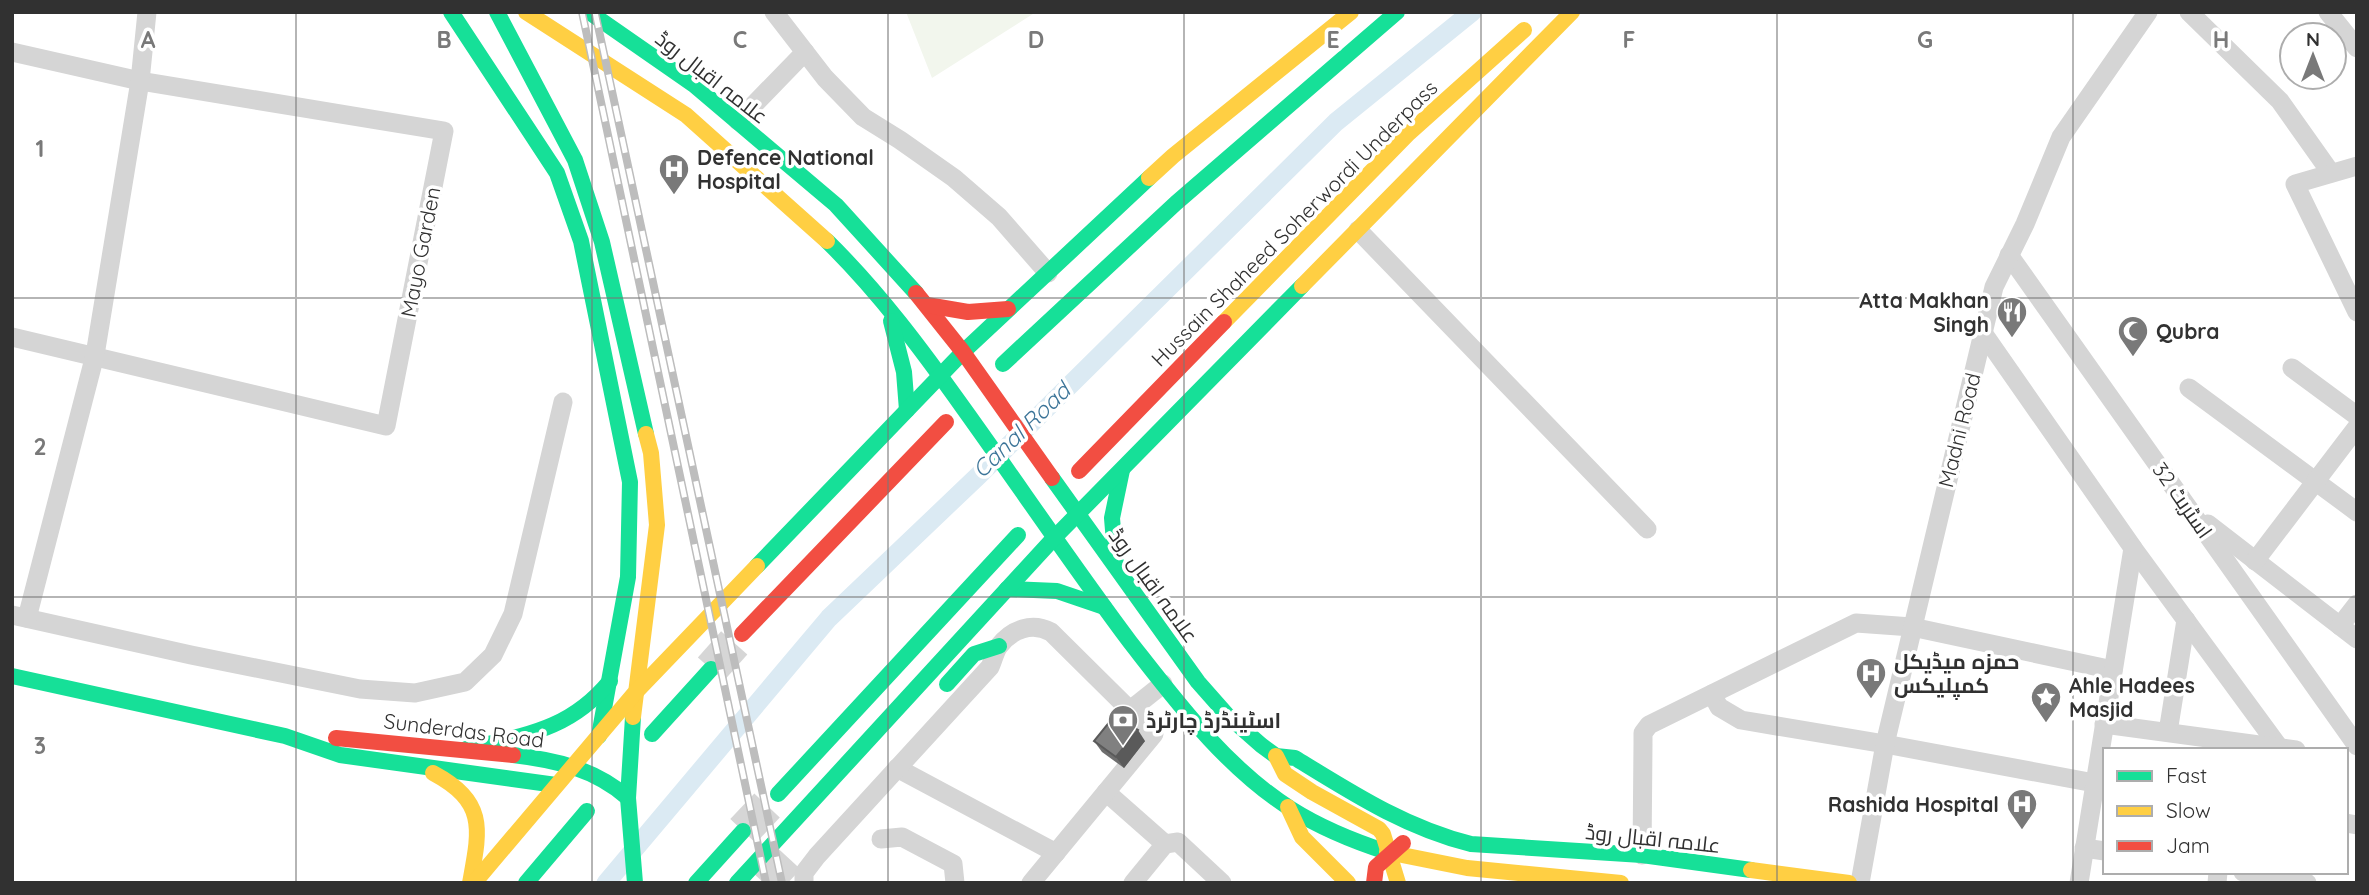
<svg xmlns="http://www.w3.org/2000/svg" width="2369" height="895" font-family="Quicksand,Cairo,sans-serif">
	<style>
		.green { fill: #f2f6ed }
		.lines { fill: none; stroke-linecap: round; stroke-linejoin: round }
		.canal { stroke: #dbeaf3; stroke-width: 19 }
		.highway-tunnel { stroke: #d6d6d6; stroke-width: 35; stroke-dasharray: 35 18; stroke-linecap: butt }
		.street { stroke: #d5d5d5; stroke-width: 19 }
		.fast { stroke: #16e098; stroke-width: 16 }
		.slow { stroke: #ffcf43; stroke-width: 16 }
		.jam { stroke: #f24e42; stroke-width: 16 }
		.rail-casing { stroke: #bdbdbd; stroke-width: 8 }
		.rail { stroke: #fff; stroke-width: 5; stroke-dasharray: 16; stroke-linecap: butt }
		.wall { fill: #6e6e6e }
		.shaded-wall { fill: #5a5a5a }
		.building { fill: #808080; stroke: #5a5a5a; stroke-width: 2 }
		.grid { fill: none; stroke: #797979; stroke-width: 2; stroke-opacity: 0.55 }
		.labels { text-anchor: middle; dominant-baseline: central; stroke-width: 7; stroke-linejoin: round; paint-order: stroke }
		.street-label { font-size: 21px; fill: #313131; stroke: #fff }
		.poi-label { font-size: 21px; font-weight: bold; fill: #313131; stroke: #fff; text-anchor: start }
		.water-label { font-size: 23px; font-style: italic; fill: #3b7498; stroke: #fff }
		.grid-label { font-size: 23px; text-anchor: middle; font-weight: bold; fill: #797979; stroke: #fff; stroke-width: 7; stroke-linejoin: round; paint-order: stroke }
	</style>
	<rect width="100%" height="100%" fill="#fff"/>
	<polygon class="green" points="906,12 1036,12 932,78"/>
	<g class="lines">
		<polyline class="canal" points="606,883 829,618 978,476 1336,122 1472,12"/>
		<g class="highway-tunnel">
			<polyline points="711,669 742,634"/>
			<polyline points="743,831 778,794"/>
			<polyline points="764,883 788,857"/>
		</g>
		<g class="street">
			<polyline points="774,12 825,78 863,117 900,140 954,178 999,217 1048,273"/>
			<polyline points="2189,12 2280,101 2331,173"/>
			<polyline points="2328,12 2357,48"/>
			<polyline points="12,52 140,81 444,131 386,426 12,337"/>
			<polyline points="738,121 805,52"/>
			<polyline points="2357,166 2295,184 2357,312"/>
			<polyline points="1358,230 1647,529"/>
			<polyline points="2009,255 2357,746"/>
			<polyline points="1983,333 2133,548 2279,747"/>
			<polyline points="2292,368 2357,416"/>
			<polyline points="2189,388 2357,512"/>
			<polyline points="2208,524 2357,639"/>
			<polyline points="2255,561 2357,427"/>
			<polyline points="12,615 191,655 360,689 415,693 465,682 493,655 513,614 563,402"/>
			<polyline points="27,618 95,355 140,81 147,12"/>
			<polyline points="2340,626 2357,604"/>
			<polyline points="1712,694 1719,707 1741,720 1885,744 2105,785"/>
			<polyline points="1129,711 1163,684"/>
			<polyline points="2104,724 2296,750"/>
			<polyline points="2168,732 2186,620"/>
			<polyline points="897,768 1056,853"/>
			<polyline points="1106,792 1165,844 1178,842 1222,883"/>
			<polyline points="2346,823 2357,825"/>
			<polyline points="881,839 902,837 953,864 955,883"/>
			<polyline points="2084,848 2105,851"/>
			<polyline points="1642,855 1643,744 1643,733 1649,725 1856,623 1912,627 2113,670"/>
			<polyline points="2243,872 2307,883"/>
			<path d="M 804,883 L 804,873 L 817,856 L 990,667 C 993,661 995,651 999,646 C 1012,629 1032,622 1051,632 L 1154,734 L 1031,883"/>
			<polyline points="1133,883 1165,844"/>
			<polyline points="1860,883 1885,744 1994,287 2025,224 2061,137 2148,12"/>
			<polyline points="2079,883 2133,548"/>
			<polyline points="2217,883 2218,872"/>
		</g>
		<g class="fast">
			<polyline points="451,12 557,173 581,241 630,482 628,577 599,736"/>
			<polyline points="497,12 575,160 602,242 646,434"/>
			<polyline points="589,12 694,85 836,205 916,293"/>
			<path d="M 827,241 C 879,292 922,350 964,409 C 1020,487 1073,566 1130,642 C 1177,702 1225,767 1291,809 C 1321,828 1353,841 1387,852"/>
			<polyline points="891,321 904,372 907,410"/>
			<polyline points="1003,364 1176,203 1397,12"/>
			<path d="M 1052,478 L 1198,682 L 1228,716 L 1261,745 L 1276,756 L 1295,758 C 1352,793 1406,828 1471,844 L 1642,855 L 1751,870"/>
			<polyline points="757,566 963,352 1149,178"/>
			<polyline points="1116,566 1112,518 1122,470"/>
			<polyline points="1007,589 1057,591 1104,607"/>
			<polyline points="12,676 285,736 340,755 556,785"/>
			<polyline points="947,684 974,654 999,646"/>
			<polyline points="633,717 628,798 635,883"/>
			<polyline points="652,734 711,669"/>
			<path d="M 466,749 C 525,735 570,730 610,681"/>
			<path d="M 513,755 C 556,760 595,769 628,798"/>
			<polyline points="778,794 1018,535"/>
			<polyline points="526,883 587,811"/>
			<polyline points="696,883 743,831"/>
			<polyline points="737,883 1054,538 1302,286"/>
		</g>
		<g class="slow">
			<polyline points="526,12 686,115 827,241"/>
			<polyline points="1149,178 1173,156 1351,12"/>
			<polyline points="1302,286 1572,12"/>
			<polyline points="1224,322 1409,133 1524,30"/>
			<polyline points="633,717 657,525 651,453 646,434"/>
			<polyline points="1276,756 1285,774 1312,792 1379,829 1383,834 1398,883"/>
			<path d="M 433,773 C 487,802 480,829 470,883"/>
			<polyline points="1288,807 1302,837 1348,883"/>
			<polyline points="1387,852 1467,868 1621,883"/>
			<polyline points="1751,870 1849,883"/>
			<polyline points="474,883 634,694 757,566"/>
		</g>
		<g class="jam">
			<polyline points="916,293 963,352 1052,478"/>
			<polyline points="927,305 968,312 1008,309"/>
			<polyline points="1079,471 1224,322"/>
			<polyline points="742,634 946,422"/>
			<polyline points="336,738 513,755"/>
			<polyline points="1374,883 1376,867 1403,843"/>
		</g>
		<g class="rail-casing">
			<g id="rail">
				<polyline points="582,12 766,883"/>
				<polyline points="595,12 782,883"/>
			</g>
		</g>
		<use href="#rail" class="rail"/>
	</g>
	<polygon class="wall" points="1094,741 1145,741 1124,768 1102,752"/>
	<polygon class="shaded-wall" points="1138,730 1145,741 1124,768 1116,757"/>
	<polygon class="building" points="1115,715 1138,730 1116,757 1094,741"/>
	<path class="grid" d="M 296,12 L 296,883M 592,12 L 592,883M 888,12 L 888,883M 1184,12 L 1184,883M 1481,12 L 1481,883M 1777,12 L 1777,883M 2073,12 L 2073,883M 12,298 L 2357,298M 12,597 L 2357,597"/>
	<defs>
		<g id="hospital-pin" transform="scale(1.575)"><path d="M0 17L-7.5 6A9.5 9.5 0 1 1 7.5 6Z" fill="#797979" stroke="#fff"/><path d="M-5-5h3v3.5h4V-5h3V5h-3V1.5h-4V5h-3Z" fill="#fff"/></g>
		<g id="restaurant-pin" transform="scale(1.575)"><path d="M0 17L-7.5 6A9.5 9.5 0 1 1 7.5 6Z" fill="#797979" stroke="#fff"/><path d="M-5-6h1v4h1v-4h1v4h1v-4h1v5L-1.5 .5V6h-2V.5L-5-1ZM5-6V6H3V1.5H1.5Q1.5-4 5-6Z" fill="#fff"/></g>
		<g id="mosque-pin" transform="scale(1.575)"><path d="M0 17L-7.5 6A9.5 9.5 0 1 1 7.5 6Z" fill="#797979" stroke="#fff"/><path d="M3.5-4.9A6 6 0 1 0 3.5 4.9A5 5 0 1 1 3.5-4.9Z" fill="#fff"/></g>
		<g id="sight-pin" transform="scale(1.575)"><path d="M0 17L-7.5 6A9.5 9.5 0 1 1 7.5 6Z" fill="#797979" stroke="#fff"/><path d="M0-6L1.8-2.2L6-1.7L2.9 1.2L3.7 5.4L0 3.3L-3.7 5.4L-2.9 1.2L-6-1.7L-1.8-2.2Z" fill="#fff"/></g>
		<g id="bank-pin" transform="scale(1.575)"><path d="M0 17L-7.5 6A9.5 9.5 0 1 1 7.5 6Z" fill="#797979" stroke="#fff"/><path d="M-6-4H6V4H-6ZM0-2.3a2.3 2.3 0 1 0 0 4.6a2.3 2.3 0 1 0 0-4.6Z" fill="#fff"/></g>
	</defs>
	<g fill-rule="evenodd">
		<use href="#hospital-pin" x="674" y="169"/>
		<use href="#restaurant-pin" x="2012" y="312"/>
		<use href="#mosque-pin" x="2133" y="331"/>
		<use href="#hospital-pin" x="1871" y="673"/>
		<use href="#sight-pin" x="2046" y="697"/>
		<use href="#bank-pin" x="1123" y="720"/>
		<use href="#hospital-pin" x="2022" y="804"/>
	</g>
	<g class="labels">
		<g class="street-label">
			<text transform="translate(712 77) rotate(38)">علامہ اقبال روڈ</text>
			<text transform="translate(1294 223) rotate(-45)">Hussain Shaheed Soherwordi Underpass</text>
			<text transform="translate(420 252) rotate(-79)">Mayo Garden</text>
			<text transform="translate(1959 430) rotate(-76)">Madni Road</text>
			<text transform="translate(2183 500) rotate(55)">اسٹریٹ 32</text>
			<text transform="translate(1154 585) rotate(54)">علامہ اقبال روڈ</text>
			<text transform="translate(464 730) rotate(7)">Sunderdas Road</text>
			<text transform="translate(1653 838) rotate(6)">علامہ اقبال روڈ</text>
		</g>
		<g class="poi-label">
			<text x="697" y="157">Defence National<tspan x="697" dy="24">Hospital</tspan></text>
			<text x="1989" y="300" text-anchor="end">Atta Makhan<tspan x="1989" dy="24">Singh</tspan></text>
			<text x="2156" y="331">Qubra</text>
			<text x="1894" y="661">حمزہ میڈیکل<tspan x="1894" dy="24">کمپلیکس</tspan></text>
			<text x="2069" y="685">Ahle Hadees<tspan x="2069" dy="24">Masjid</tspan></text>
			<text x="1146" y="720">اسٹینڈرڈ چارٹرڈ</text>
			<text x="1999" y="804" text-anchor="end">Rashida Hospital</text>
		</g>
		<g class="water-label">
			<text transform="translate(1021 430) rotate(-44)">Canal Road</text>
		</g>
	</g>
	<g class="grid-label">
		<text x="148" y="48">A</text>
		<text x="444" y="48">B</text>
		<text x="740" y="48">C</text>
		<text x="1036" y="48">D</text>
		<text x="1333" y="48">E</text>
		<text x="1629" y="48">F</text>
		<text x="1925" y="48">G</text>
		<text x="2221" y="48">H</text>
		<text x="40" y="157">1</text>
		<text x="40" y="455">2</text>
		<text x="40" y="754">3</text>
	</g>
	<rect width="2369" height="895" fill="none" stroke="#313131" stroke-width="28"/>
	<rect x="2103" y="748" width="245" height="126" fill="#ffffff" stroke="#adadad" stroke-width="2"/>
	<rect x="2117" y="771" width="35" height="10" fill="#16e098" stroke="#adadad" stroke-width="2"/>
	<text x="2166" y="783" font-size="21" fill="#313131">Fast</text>
	<rect x="2117" y="806" width="35" height="10" fill="#ffcf43" stroke="#adadad" stroke-width="2"/>
	<text x="2166" y="818" font-size="21" fill="#313131">Slow</text>
	<rect x="2117" y="841" width="35" height="10" fill="#f24e42" stroke="#adadad" stroke-width="2"/>
	<text x="2166" y="853" font-size="21" fill="#313131">Jam</text>
	<g transform="translate(2313 56)"><circle r="33" fill="#ffffff" stroke="#adadad" stroke-width="2"/>
	<path d="M0-5L12 26L0 18L-12 26Z" fill="#797979"/>
	<text y="-10" font-size="19" font-weight="bold" text-anchor="middle" fill="#313131">N</text>
	</g>
</svg>
